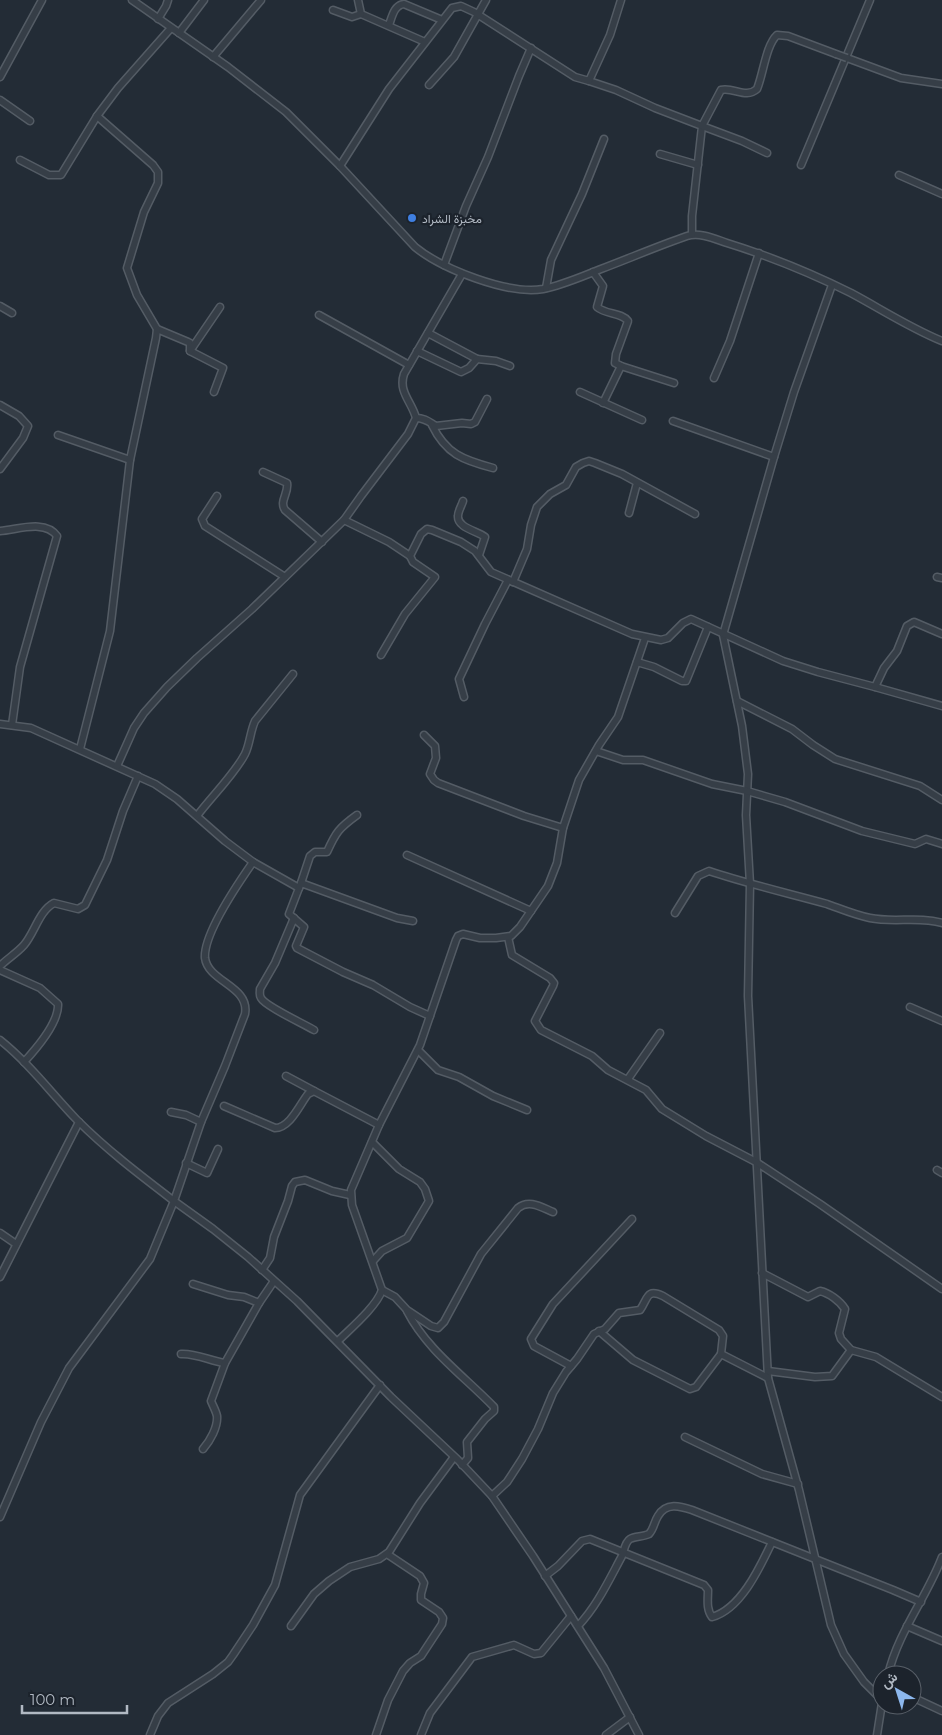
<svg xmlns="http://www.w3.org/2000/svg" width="942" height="1735" font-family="Montserrat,Vazirmatn,sans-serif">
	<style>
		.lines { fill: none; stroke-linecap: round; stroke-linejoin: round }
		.minor-casing { stroke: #545c65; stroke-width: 9 }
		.minor { stroke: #363e47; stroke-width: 6 }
		.minor-bridge-casing { stroke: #545c65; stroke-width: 9; stroke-linecap: butt }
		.minor-bridge { stroke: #363e47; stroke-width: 6 }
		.shop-dot { fill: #3f7fe0; stroke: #1c232c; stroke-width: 2 }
		.labels { text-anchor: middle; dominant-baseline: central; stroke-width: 4.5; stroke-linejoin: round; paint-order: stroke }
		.poi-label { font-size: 12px; fill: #b1b9c3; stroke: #1c232c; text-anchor: start }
	</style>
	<rect width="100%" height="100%" fill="#232c36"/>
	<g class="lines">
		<g class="minor-casing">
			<g id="minor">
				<path d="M 132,0 L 228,67 L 286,112 L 340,166 L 415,247 C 442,269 508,295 543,289 C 563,285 583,276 601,269 C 630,258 658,246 687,236 C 700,232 715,239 727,243 C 769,256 811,273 851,293 C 881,309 910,328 942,341"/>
				<polyline points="358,0 361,14 425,42"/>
				<polyline points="333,10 352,17 361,14"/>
				<polyline points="158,19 166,6 168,0"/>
				<path d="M 389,25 C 392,17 394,5 404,4 L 442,20"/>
				<polyline points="179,33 204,0"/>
				<polyline points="213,57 261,0"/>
				<polyline points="847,58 901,78 942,84"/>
				<polyline points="0,77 42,0"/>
				<polyline points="589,81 616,90 655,108 702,126 692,216 692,234"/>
				<polyline points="429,85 454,57 486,0"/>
				<polyline points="0,100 30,121"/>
				<path d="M 767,153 L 742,141 L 702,126 L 721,90 C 734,87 746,99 757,89 C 763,75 766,45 777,35 L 788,36 L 836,54"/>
				<polyline points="660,154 698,165"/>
				<polyline points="20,160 49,175 61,175 97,116"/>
				<polyline points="801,165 870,0"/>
				<polyline points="340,166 389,89 452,8 461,6 474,12 575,77 589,81 610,35 621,0"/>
				<polyline points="899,175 942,194"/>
				<polyline points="444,265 466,206 488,157 519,76 531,48"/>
				<path d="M 593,272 L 603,286 L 597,307 C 606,315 621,312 628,321 L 616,354 L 615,363 L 621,366 L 674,383"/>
				<polyline points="832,285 794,392 774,457 723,635 742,726 748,774 746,815 750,884 748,996 768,1378 799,1490 831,1625 844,1654 864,1682 882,1700"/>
				<polyline points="546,288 551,260 582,194 604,139"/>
				<polyline points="0,306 12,313"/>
				<polyline points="319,315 409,365"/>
				<polyline points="157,329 188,342 190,343 190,351 223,368 214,392"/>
				<polyline points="428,333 477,359"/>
				<polyline points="190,351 220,307"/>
				<polyline points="417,351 461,372 469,368 477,359 496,361 510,366"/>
				<polyline points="714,378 730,341 759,253"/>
				<polyline points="580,392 642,420"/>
				<polyline points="603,403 621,366"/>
				<polyline points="0,405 19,416 28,426 23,438 0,469"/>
				<path d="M 416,418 C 425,418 429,422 436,426 L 462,423 L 471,424 L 475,422 L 487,399"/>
				<polyline points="673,421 774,457"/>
				<path d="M 432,425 C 446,454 463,460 493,468"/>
				<polyline points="58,435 130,460"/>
				<path d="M 263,472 L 287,483 C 289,493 279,501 285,510 L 322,542"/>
				<polyline points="217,496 202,519 205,526 285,577"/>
				<path d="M 463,501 C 462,505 458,511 458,516 C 457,528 478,531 485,537 L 479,555"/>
				<polyline points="629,513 637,483"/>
				<polyline points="344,520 389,542 410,556 421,534 427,529 432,530 461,542 475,551 491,572 632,634 661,640 668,638 683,623 691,619 783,661 818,672 875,687 942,706"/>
				<path d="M 0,531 C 17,530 45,519 57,536 L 20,667 L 12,725"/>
				<polyline points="937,577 942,578"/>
				<polyline points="513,582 527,549 531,525 537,507 550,494 566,485 576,467 583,463 589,461 595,463 622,474 695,514"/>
				<polyline points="381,655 405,614 435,577 413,562 410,556"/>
				<polyline points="637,662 654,667 682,681 686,681 708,627"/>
				<polyline points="875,687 884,668 897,651 907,626 914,622 942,634"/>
				<polyline points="464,697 459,679 485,624 508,580"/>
				<polyline points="737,701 792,729 813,745 835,759 920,786 942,800"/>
				<path d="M 0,724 L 31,728 L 155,784 L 177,799 L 225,841 L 253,862 C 239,882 203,934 205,958 C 208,982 250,986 245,1014 L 225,1066 L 201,1122 L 174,1201 L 213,1229 L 248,1257 L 297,1301 L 391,1397 L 458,1460 L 492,1496 L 533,1556 L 604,1668 L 639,1735"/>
				<polyline points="424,735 435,746 436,758 430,774 434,780 438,783 524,816 563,828"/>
				<polyline points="80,749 110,631 130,460 156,338 157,329 137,295 127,268 144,212 158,183 158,172 153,165 97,116 118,88 171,28"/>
				<polyline points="596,751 623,760 643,760 712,784 747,791 785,802 862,831 911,843 915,844 926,839 942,844"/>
				<path d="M 117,766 L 134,728 L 144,713 L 167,687 L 197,658 L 252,609 L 344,520 L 361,496 L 408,434 L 416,418 C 412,402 398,392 404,374 L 462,274"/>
				<path d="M 197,816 C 211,797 234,775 245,754 C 250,744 250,732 255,721 L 293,674"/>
				<polyline points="407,855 531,911"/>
				<polyline points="253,862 299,888 289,914 304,927 296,946 297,948 343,972 373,985 410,1007 430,1016"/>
				<path d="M 301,883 L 310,856 L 315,852 L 327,852 C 336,832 339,828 357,815"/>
				<polyline points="299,888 301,883 397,918 413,921"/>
				<path d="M 675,913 L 698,876 L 709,871 C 748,884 787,893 827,904 C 841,909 855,915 870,918 C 894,923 919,916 942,923"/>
				<path d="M 294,918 L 275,963 L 260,989 C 260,993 259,995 261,998 C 265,1006 304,1024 314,1030"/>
				<polyline points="508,937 512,955 550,978 554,983 553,986 535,1021 541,1030 592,1056 608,1070 646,1090 662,1109 706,1136 756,1162 820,1204 942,1289"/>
				<path d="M 0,966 C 7,959 17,953 24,945 C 35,932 39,911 54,903 L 78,909 L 85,905 L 107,860 L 123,811 L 138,776"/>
				<path d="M 0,970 L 40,988 L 58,1004 C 59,1023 36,1049 24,1062"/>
				<polyline points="910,1007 942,1021"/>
				<path d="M 0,1040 C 29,1063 52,1094 77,1120 C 107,1150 140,1175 174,1201 L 150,1259 L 69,1368 L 41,1422 L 0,1517"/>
				<polyline points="418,1050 438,1070 459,1077 493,1096 527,1110"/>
				<polyline points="286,1076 314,1091"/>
				<polyline points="628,1079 660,1033"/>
				<path d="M 224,1106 L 275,1128 C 290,1128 300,1104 308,1094 L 314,1091 L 379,1125"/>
				<polyline points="171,1112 186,1115 201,1122"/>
				<polyline points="372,1142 399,1169 420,1182 425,1189 429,1201 407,1238 382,1251 373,1261"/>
				<polyline points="186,1163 207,1173 218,1149"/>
				<polyline points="937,1170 942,1173"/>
				<polyline points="0,1233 16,1244"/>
				<polyline points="262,1270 270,1258 274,1237 288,1201 292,1186 295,1182 305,1180 332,1191 350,1195"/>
				<path d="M 762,1273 L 808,1297 L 820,1291 C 829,1293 840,1301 845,1309 L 839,1333 L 841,1339 L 851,1350 L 876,1357 L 942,1397"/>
				<polyline points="0,1277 79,1122"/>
				<polyline points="193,1284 228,1295 244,1297 259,1303"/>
				<path d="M 382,1290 L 395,1297 L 407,1310 L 431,1326 L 438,1328 L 444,1322 L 481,1254 L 518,1208 C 529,1199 541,1207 553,1212"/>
				<path d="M 407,1311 C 427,1350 464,1376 494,1407 L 494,1411 L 485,1419 L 467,1442 L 468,1458 L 462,1465"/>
				<polyline points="599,1331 633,1360 690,1389 696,1387 721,1354"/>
				<path d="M 338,1341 C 350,1329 377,1306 382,1290 L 352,1205 L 351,1190 L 379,1125 L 420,1045 L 456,940 L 458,936 L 463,934 L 480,938 L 496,938 L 511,936 L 520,927 L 548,886 L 557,863 L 563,828 L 579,780 L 599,745 L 618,717 L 645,638"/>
				<path d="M 181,1354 C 196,1353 210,1361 225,1363"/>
				<polyline points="571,1366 534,1346 531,1339 553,1304 632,1219"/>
				<polyline points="768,1371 815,1377 832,1376 851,1350"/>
				<polyline points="685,1437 762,1474 798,1484"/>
				<path d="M 203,1449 C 210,1441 218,1427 217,1416 C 216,1411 213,1406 211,1401 L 225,1363 L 259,1303 L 274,1281"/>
				<path d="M 492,1496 L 507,1482 L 522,1459 L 538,1429 L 553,1393 L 566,1372 L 577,1359 L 594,1334 L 605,1329 L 619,1313 L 640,1310 C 648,1299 646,1288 663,1296 L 719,1330 L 723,1336 L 721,1354 L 768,1378"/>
				<path d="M 545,1576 L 558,1566 L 582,1541 L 590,1539 L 704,1585 L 708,1590 C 708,1599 706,1609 712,1617 C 741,1609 760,1567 772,1542"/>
				<polyline points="291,1626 314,1594 329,1581 350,1567 379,1559 389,1552 420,1503 454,1457"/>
				<path d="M 578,1626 C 597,1606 609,1580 622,1556 C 624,1551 625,1542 630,1539 C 635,1536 643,1537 649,1534 C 654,1529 654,1522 658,1516 C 666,1502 680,1506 692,1510 L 893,1590 L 921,1602"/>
				<polyline points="907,1626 942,1641"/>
				<path d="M 888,1675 C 898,1632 927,1597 942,1557"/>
				<polyline points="912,1697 942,1711"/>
				<polyline points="150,1735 158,1716 168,1703 213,1674 228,1662 233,1655 253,1625 275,1585 300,1495 380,1385"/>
				<polyline points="376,1735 388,1700 403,1671 410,1663 421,1656 442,1624 443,1618 439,1612 421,1600 421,1594 424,1583 420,1576 387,1554"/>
				<polyline points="421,1735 430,1713 472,1657 514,1645 534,1654 541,1653 571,1616"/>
				<polyline points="606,1735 630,1717"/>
				<polyline points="877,1735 882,1703"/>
			</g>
		</g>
		<use href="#minor" class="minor"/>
		<g class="minor-bridge-casing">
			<polyline id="minor-bridge" points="836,54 847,58"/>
		</g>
		<use href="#minor-bridge" class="minor-bridge"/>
	</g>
	<circle class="shop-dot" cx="412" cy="218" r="5"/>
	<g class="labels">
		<g class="poi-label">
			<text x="422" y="218">مخبزة الشراد</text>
		</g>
	</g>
	<g transform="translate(897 1690) rotate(321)"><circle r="24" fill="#1c232c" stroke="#585f68"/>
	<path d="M0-4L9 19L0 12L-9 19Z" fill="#8cb7ed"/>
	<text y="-8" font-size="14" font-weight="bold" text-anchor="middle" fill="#b1b9c3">ش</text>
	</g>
	<path d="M22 1705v8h105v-8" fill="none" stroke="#b1b9c3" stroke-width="2.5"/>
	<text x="30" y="1705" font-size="15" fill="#b1b9c3" stroke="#1c232c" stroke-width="4" paint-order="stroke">100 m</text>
</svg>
